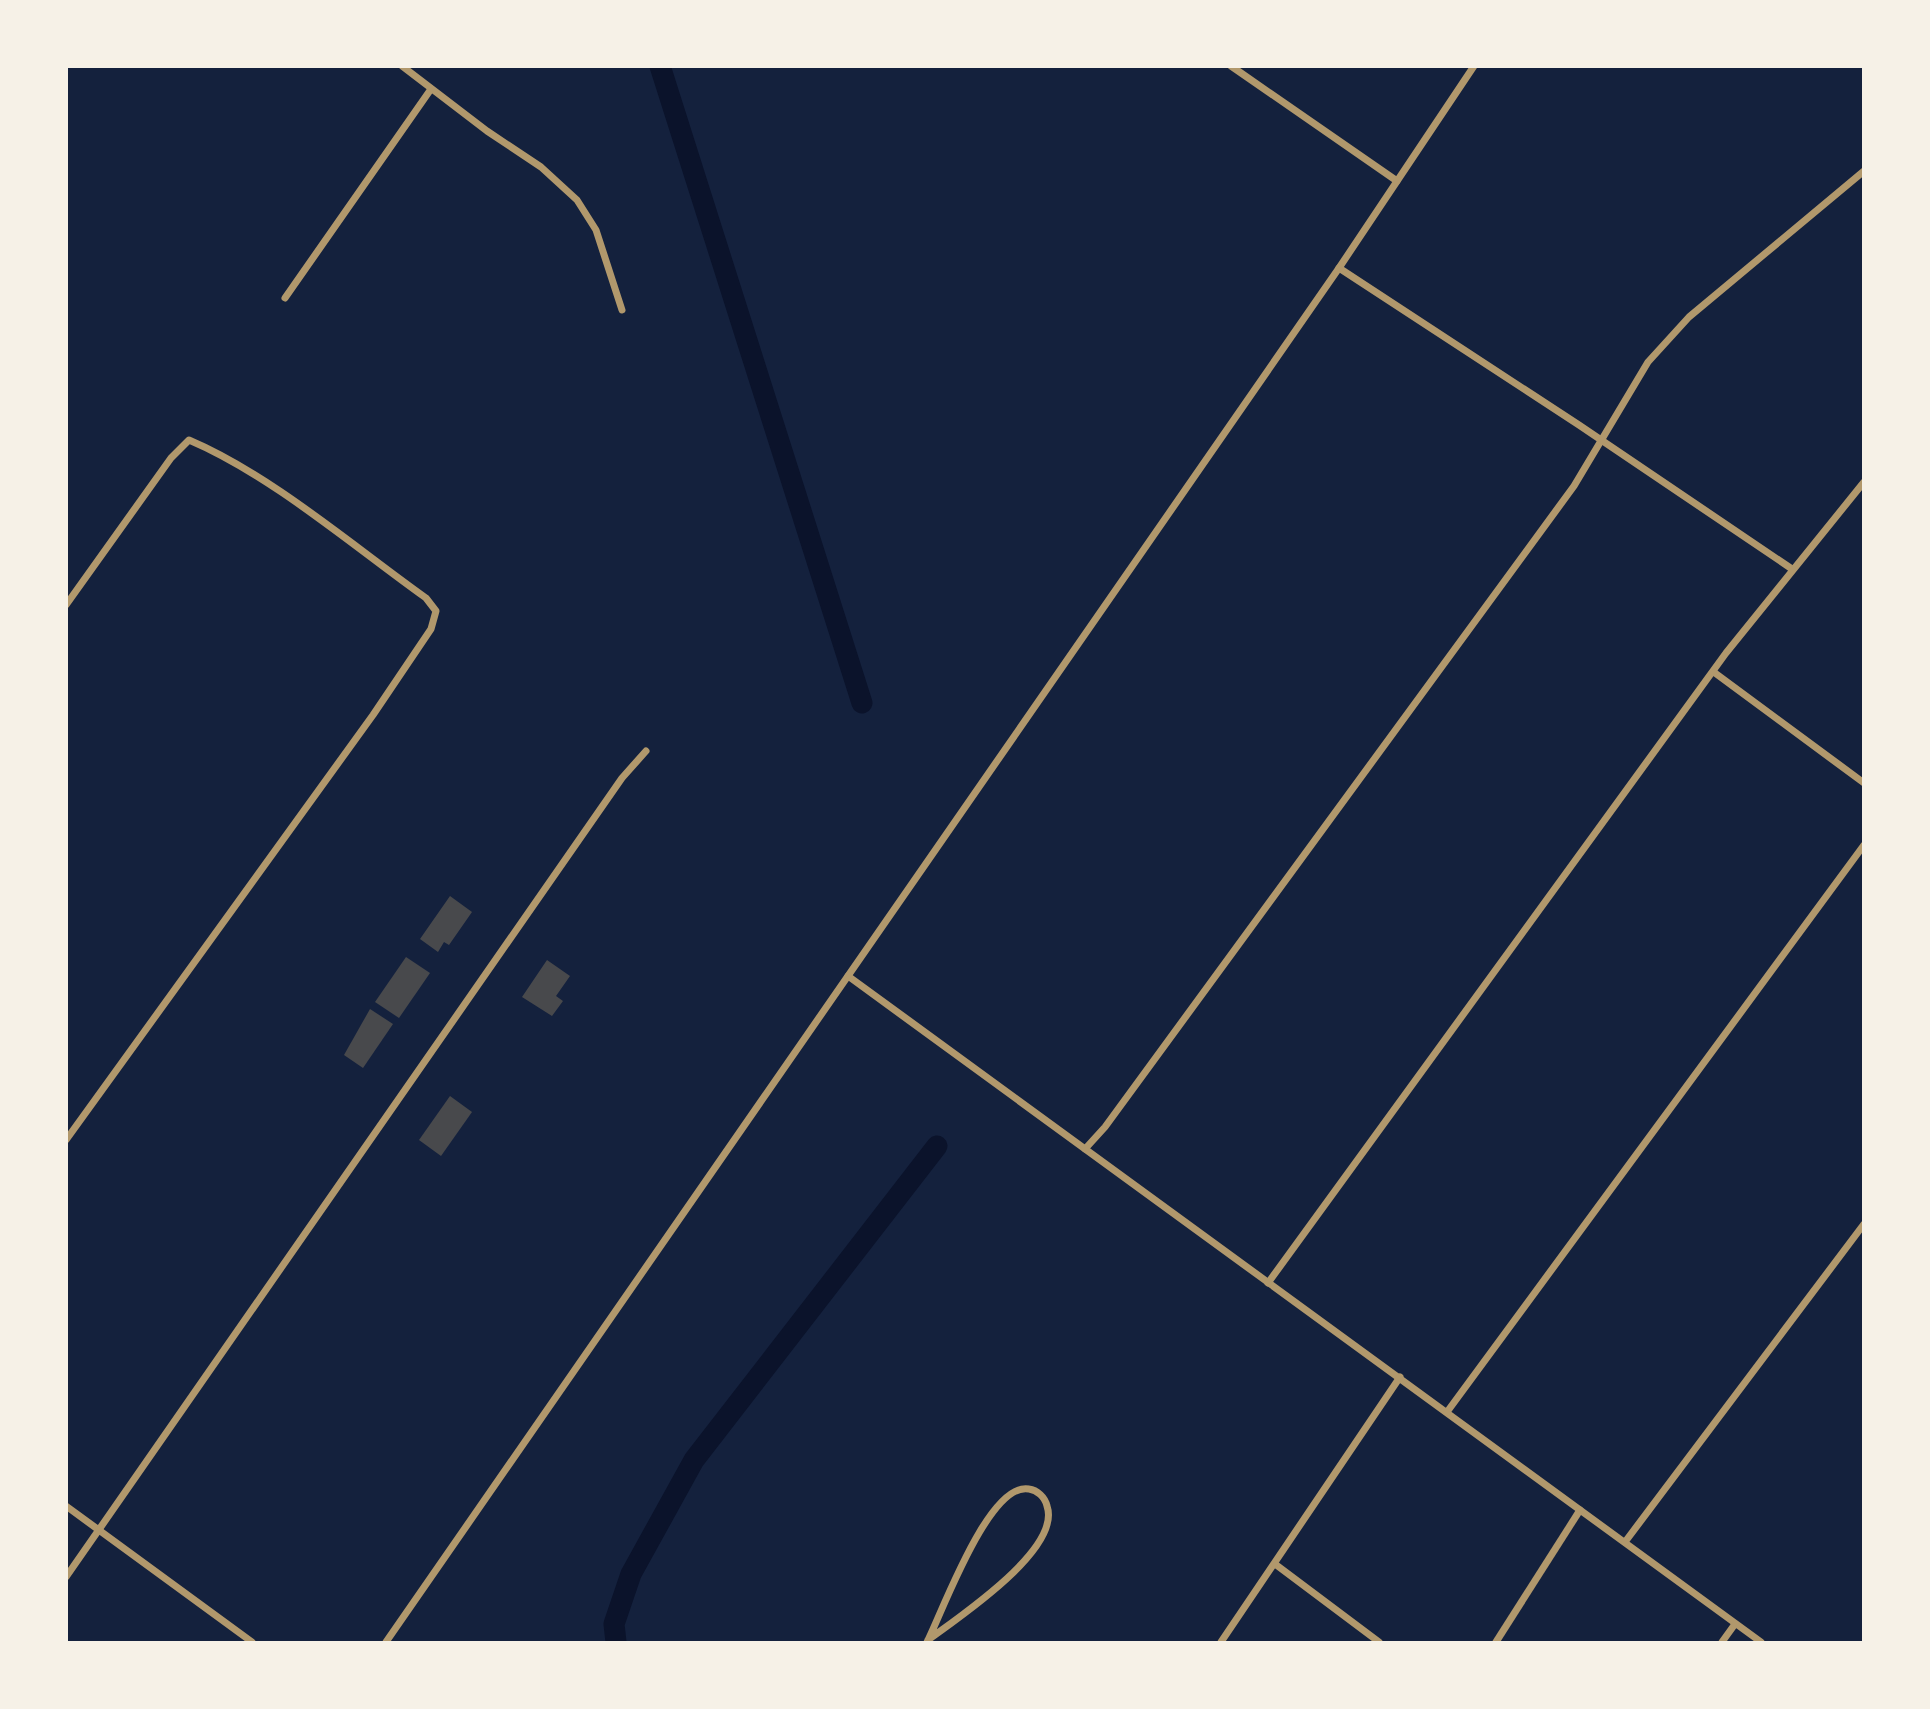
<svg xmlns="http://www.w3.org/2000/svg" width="1930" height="1709" font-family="'Asap Condensed',sans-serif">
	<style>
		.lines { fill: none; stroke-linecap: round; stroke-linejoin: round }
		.canal { stroke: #0b132b; stroke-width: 21 }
		.building { fill: #48494c }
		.minor { stroke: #b1986c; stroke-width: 7 }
	</style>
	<rect width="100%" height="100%" fill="#14213d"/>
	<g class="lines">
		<g class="canal">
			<polyline points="660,66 862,703"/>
			<polyline points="616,1642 614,1624 631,1574 694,1460 937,1146"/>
		</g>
	</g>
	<g class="building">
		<polygon points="450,896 472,912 449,945 444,942 438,952 420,939"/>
		<polygon points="406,957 430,973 399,1018 375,1002"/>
		<polygon points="547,960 570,976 556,996 563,1001 552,1016 522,997"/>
		<polygon points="370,1009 393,1024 363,1068 344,1055"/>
		<polygon points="450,1096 472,1112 441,1156 419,1140"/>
	</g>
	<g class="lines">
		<g class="minor">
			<polyline points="402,66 487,131 541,167 577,200 596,230 622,310"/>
			<polyline points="1231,66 1397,181"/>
			<polyline points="1339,268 1579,425 1792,569"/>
			<polyline points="285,298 431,89"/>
			<path d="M 66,605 L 171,458 L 189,440 C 271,475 353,546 426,598 L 436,611 L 431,629 L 373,715 L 66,1140"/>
			<polyline points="1715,673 1864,783"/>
			<polyline points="848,976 1761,1642"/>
			<polyline points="1085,1149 1105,1127 1574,486 1648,362 1689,317 1864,171"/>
			<polyline points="1268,1283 1726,653 1864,482"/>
			<polyline points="1447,1412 1864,845"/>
			<polyline points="66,1506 252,1642"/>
			<polyline points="1625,1542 1864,1224"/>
			<polyline points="1275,1564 1379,1642"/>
			<polyline points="66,1577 622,778 646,751"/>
			<polyline points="386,1642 1339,268 1474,66"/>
			<path d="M 927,1642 C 942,1613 989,1481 1029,1489 C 1037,1490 1045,1497 1047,1506 C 1062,1549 959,1617 928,1640"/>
			<polyline points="1221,1642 1400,1377"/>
			<polyline points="1496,1642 1580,1510"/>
			<polyline points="1722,1642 1735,1624"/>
		</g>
	</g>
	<rect width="1930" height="1709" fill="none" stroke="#f6f1e7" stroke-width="136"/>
</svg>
